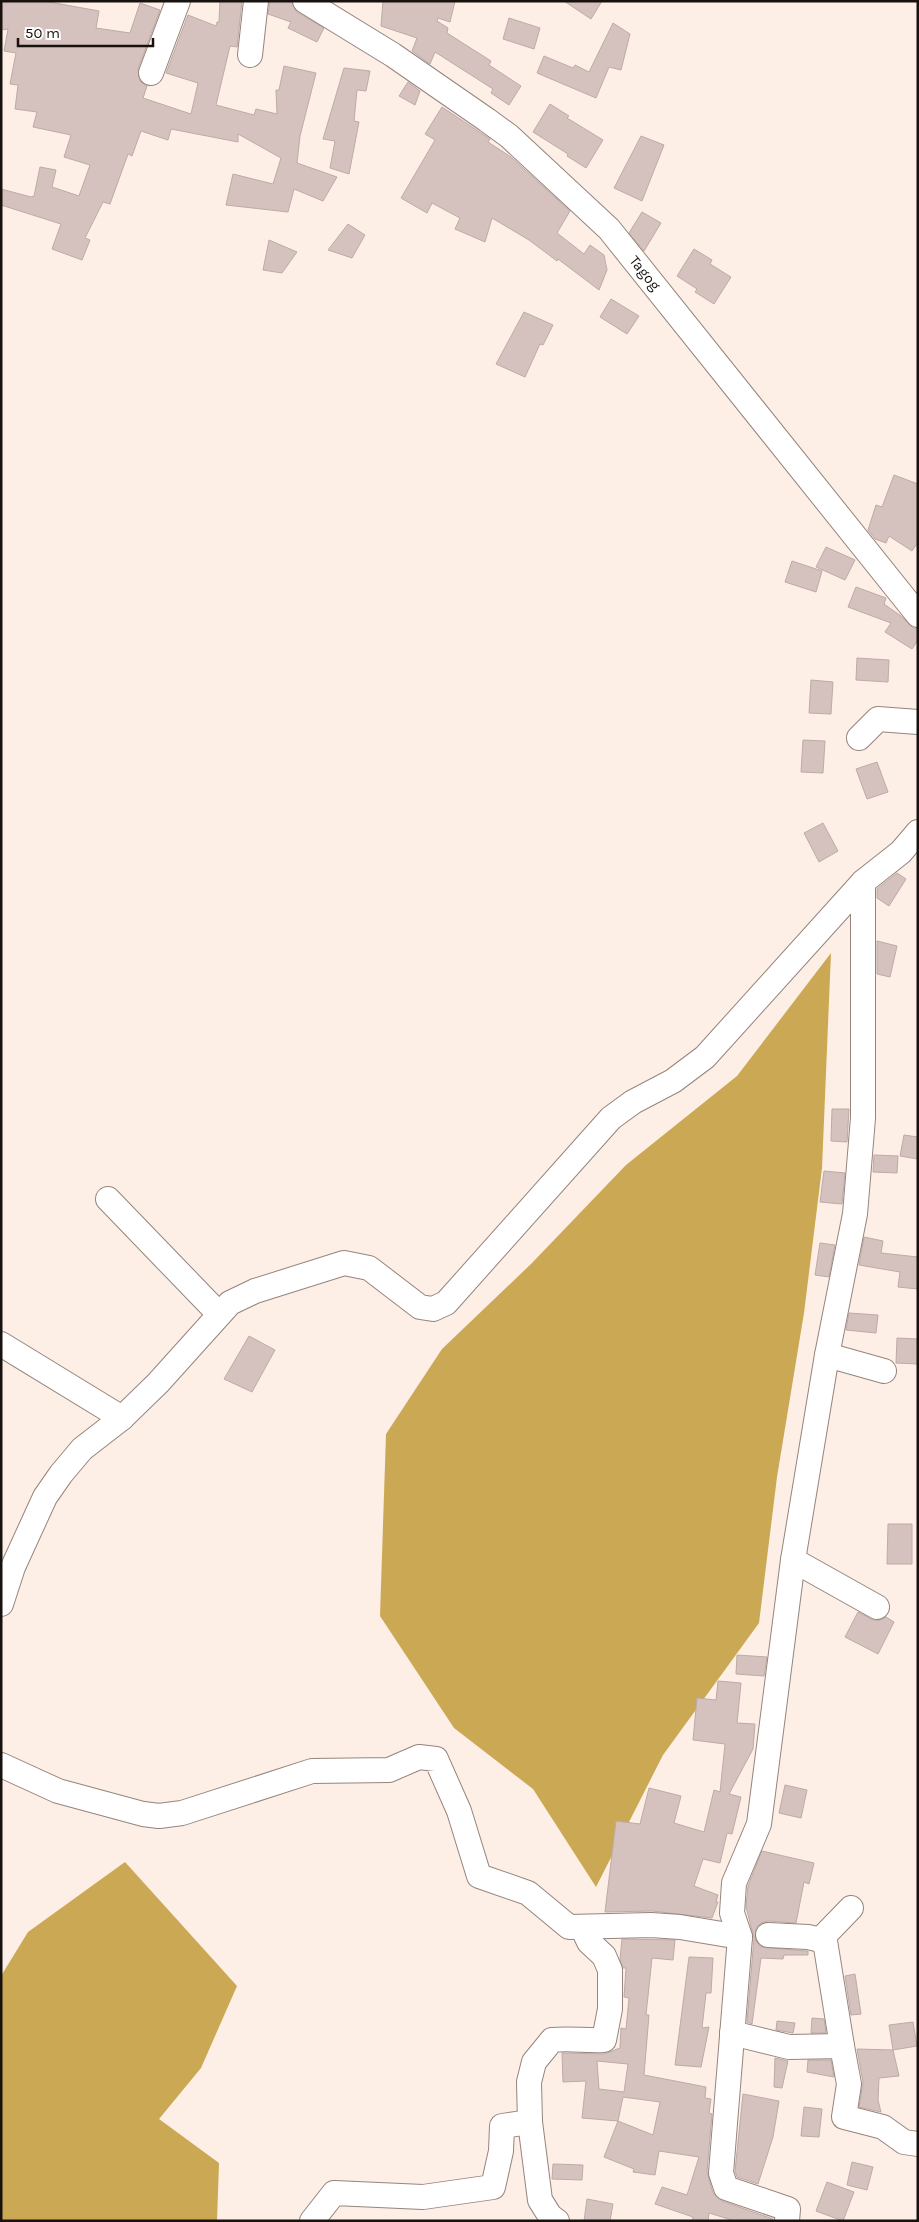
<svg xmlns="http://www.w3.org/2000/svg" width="919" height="2222" font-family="Karla,sans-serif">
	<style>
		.forest { fill: #cba854 }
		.building { fill: #d5c1bd; stroke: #beaaa6; fill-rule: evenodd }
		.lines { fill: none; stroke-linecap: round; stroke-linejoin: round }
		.minor-casing { stroke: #95857c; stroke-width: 26 }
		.minor { stroke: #fff; stroke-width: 24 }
		.labels { text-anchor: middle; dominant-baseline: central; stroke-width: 5; stroke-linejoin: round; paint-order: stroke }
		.street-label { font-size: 15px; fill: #18120f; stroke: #fefefe }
	</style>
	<rect width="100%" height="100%" fill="#fdeee6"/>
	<g class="forest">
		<polygon points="831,953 822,1168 804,1313 777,1477 759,1623 663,1755 596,1887 533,1789 454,1728 380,1616 386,1434 442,1349 531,1264 626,1165 737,1076"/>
		<polygon points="125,1862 237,1986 201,2068 159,2119 219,2163 217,2221 1,2221 1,1976 28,1932"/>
	</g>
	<g class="building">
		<polygon points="1,1 44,1 99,11 96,28 130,33 140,3 160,10 138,69 140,81 147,86 143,98 191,114 198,83 166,73 188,15 216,26 217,22 219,22 220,1 242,1 237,47 230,46 216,105 254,115 256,109 277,114 276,90 279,90 284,66 316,73 300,136 297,163 337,177 323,201 294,189 288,212 226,205 233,174 273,184 281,158 238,134 238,142 171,129 168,140 141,131 132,156 128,154 110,204 103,202 85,238 90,240 82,260 52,249 61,224 1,205 1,189 31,197 34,196 40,167 56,170 52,187 79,196 90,165 64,157 71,135 33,127 37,112 15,109 18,85 10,84 16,53 4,51 8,29 1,30"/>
		<polygon points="270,1 291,1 297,12 324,28 317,42 288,28 291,22 268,14"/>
		<polygon points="383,1 455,1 450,22 438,18 437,21 448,28 447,33 491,61 489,65 521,86 509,105 491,93 493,89 435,52 430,64 412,51 417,38 381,26"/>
		<polygon points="564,1 602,1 591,19"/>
		<polygon points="509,18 540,28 534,49 503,39"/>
		<polygon points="613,23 630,34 621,70 609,67 596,98 537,73 544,56 573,68 575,65 589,72"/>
		<polygon points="344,68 370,71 366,91 357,90 354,121 359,122 349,174 330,168 335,141 323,139"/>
		<polygon points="408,82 420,91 415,105 399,96"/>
		<polygon points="550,104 569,116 567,118 603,140 586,168 567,156 568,154 533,132"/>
		<polygon points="442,107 490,139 488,142 511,157 570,211 557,233 584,254 590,245 604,255 607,270 599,290 558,259 557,261 529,240 492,218 485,242 455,229 460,218 432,203 427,213 401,198 435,140 425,134"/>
		<polygon points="641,136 664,145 642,201 614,188"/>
		<polygon points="642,212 661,223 644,251 629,233"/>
		<polygon points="348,224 365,235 352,258 328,250"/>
		<polygon points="269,240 297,252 282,273 263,270"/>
		<polygon points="694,249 712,260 710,264 731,277 714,304 695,292 697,289 677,276"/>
		<polygon points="611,299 639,316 627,334 600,317"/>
		<polygon points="524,312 553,325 543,345 540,344 525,377 496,364"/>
		<polygon points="894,475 918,484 918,542 912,551 889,536 886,543 875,539 868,530 876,505 882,507"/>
		<polygon points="826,547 855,560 845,580 816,567"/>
		<polygon points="792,561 822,571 816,592 785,582"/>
		<polygon points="856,587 886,598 884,604 901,616 913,628 918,628 918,640 912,649 885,632 891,623 848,607"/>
		<polygon points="857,658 889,660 888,682 856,680"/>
		<polygon points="811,680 833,682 831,714 809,713"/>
		<polygon points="803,740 825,741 823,773 801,772"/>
		<polygon points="877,762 888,792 867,799 856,769"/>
		<polygon points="823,823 838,851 819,862 804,833"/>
		<polygon points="897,873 906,879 889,906 877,898 877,889"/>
		<polygon points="877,941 897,946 890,977 877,974"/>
		<polygon points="832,1109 849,1109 847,1142 831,1141"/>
		<polygon points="904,1135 918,1137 918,1159 900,1156"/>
		<polygon points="874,1155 898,1156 897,1173 873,1172"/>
		<polygon points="824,1171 845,1173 842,1204 820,1202"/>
		<polygon points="864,1237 883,1241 881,1253 918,1257 918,1289 898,1287 900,1272 859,1265"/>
		<polygon points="820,1243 835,1245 829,1277 815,1275"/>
		<polygon points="849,1313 878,1315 876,1333 846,1330"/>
		<polygon points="249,1336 275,1350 252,1392 224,1379"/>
		<polygon points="897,1338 918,1339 918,1364 896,1363"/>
		<polygon points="888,1524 912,1524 912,1564 887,1564"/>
		<polygon points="858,1612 871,1619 878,1621 886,1617 894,1622 878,1654 845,1637"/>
		<polygon points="737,1655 767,1657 764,1676 736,1674"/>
		<polygon points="718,1681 741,1683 737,1723 755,1724 753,1749 729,1794 741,1797 732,1834 727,1833 720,1863 703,1859 694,1886 718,1895 716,1902 718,1902 712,1918 652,1911 605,1912 616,1821 640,1824 649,1788 681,1796 674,1823 704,1832 714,1790 720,1792 725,1744 693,1740 697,1698 716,1700"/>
		<polygon points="785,1785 807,1790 801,1818 779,1813"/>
		<polygon points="762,1851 814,1863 809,1884 804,1882 796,1923 768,1921 761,1923 756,1928 756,1941 761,1947 806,1951 808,1951 808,1955 784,1955 783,1959 761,1958 752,2024 747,2022 754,1938 746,1907 748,1886"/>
		<path d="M 622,1939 L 675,1940 L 673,1960 L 652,1958 L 646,2015 L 649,2015 L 644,2075 L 706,2087 L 705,2098 L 711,2099 L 709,2113 L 712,2114 L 707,2172 L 713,2193 L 722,2201 L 773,2219 L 773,2221 L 735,2221 L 709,2213 L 708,2221 L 692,2221 L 693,2217 L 655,2204 L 662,2187 L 687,2195 L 699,2157 L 659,2151 L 655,2175 L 633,2172 L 634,2169 L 604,2157 L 618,2121 L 582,2118 L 586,2081 L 563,2082 L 562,2053 L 604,2054 L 620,2048 L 621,2028 L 626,2029 L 629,1998 L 624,1997 L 626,1968 L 623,1968 L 620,1959 ZM 597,2061 L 628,2064 L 624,2092 L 599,2089 ZM 623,2097 L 660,2102 L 653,2135 L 618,2121 Z"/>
		<polygon points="689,1957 713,1958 711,1993 706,1993 702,2028 709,2027 701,2067 675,2065"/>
		<polygon points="855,1974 861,2014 851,2015 845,1976"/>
		<polygon points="812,2018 824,2019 826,2033 811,2033"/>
		<polygon points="777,2021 795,2023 793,2033 776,2030"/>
		<polygon points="913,2022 917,2046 893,2050 889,2025"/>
		<polygon points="857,2049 893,2050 899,2076 879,2078 878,2100 881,2112 859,2107 863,2082"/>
		<polygon points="775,2058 788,2061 782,2088 774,2087"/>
		<polygon points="808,2060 831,2060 834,2077 807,2072"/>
		<polygon points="743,2094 779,2101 773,2137 758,2184 737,2177 735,2171"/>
		<polygon points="804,2107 822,2109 819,2137 801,2136"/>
		<polygon points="852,2162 873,2167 867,2190 847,2185"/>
		<polygon points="553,2164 583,2165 582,2180 552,2179"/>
		<polygon points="827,2182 854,2192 843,2221 816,2211"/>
		<polygon points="587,2199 613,2204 610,2221 584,2221"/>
	</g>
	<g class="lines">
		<g class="minor-casing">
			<g id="minor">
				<polyline points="305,1 393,55 487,120 509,136 609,229 918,615"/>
				<polyline points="250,55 256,1"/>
				<polyline points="151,73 178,1"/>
				<polyline points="859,738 878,719 918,722"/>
				<polyline points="108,1199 218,1313"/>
				<polyline points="1,1344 122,1418"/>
				<polyline points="827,1355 884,1371"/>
				<polyline points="793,1560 877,1607"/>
				<polyline points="1,1604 13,1567 45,1497 61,1474 82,1449 122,1418 158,1383 230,1303 255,1291 344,1263 369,1268 420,1307 433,1309 446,1303 611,1118 633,1102 673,1081 705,1057 863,882 901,852 918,832"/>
				<polyline points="1,1765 58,1791 143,1814 159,1816 182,1813 312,1771 389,1770 419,1757 436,1759 459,1811 479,1876 528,1893 569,1927 651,1925 680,1927 740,1937"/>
				<polyline points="768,1935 808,1937 825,1941 842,2046"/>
				<polyline points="821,1939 851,1908"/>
				<polyline points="732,2033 789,2047 842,2046 849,2084 844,2117 883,2127 904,2142 918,2144"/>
				<polyline points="312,2221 334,2193 423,2197 493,2187 501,2151 502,2126 530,2122"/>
				<path d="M 557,2221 L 550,2216 L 540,2200 L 530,2122 L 529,2082 L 534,2062 L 552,2040 C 570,2038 586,2041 604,2040 L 610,2009 L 610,1970 L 604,1956 L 589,1942 L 582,1927"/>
				<polyline points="787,2221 788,2209 726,2188 721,2173 740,1937 732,1913 734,1883 759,1824 793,1560 827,1355 855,1214 863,1118 863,882"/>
			</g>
		</g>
		<use href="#minor" class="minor"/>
	</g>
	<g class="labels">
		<g class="street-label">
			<text transform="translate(645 273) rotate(51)">Tagog</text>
		</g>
	</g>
	<rect width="919" height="2222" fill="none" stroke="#18120f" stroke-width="5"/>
	<path d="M18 38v8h135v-8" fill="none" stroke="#18120f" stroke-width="2.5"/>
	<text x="25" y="38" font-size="15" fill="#18120f" stroke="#fefefe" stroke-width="4" paint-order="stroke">50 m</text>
</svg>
